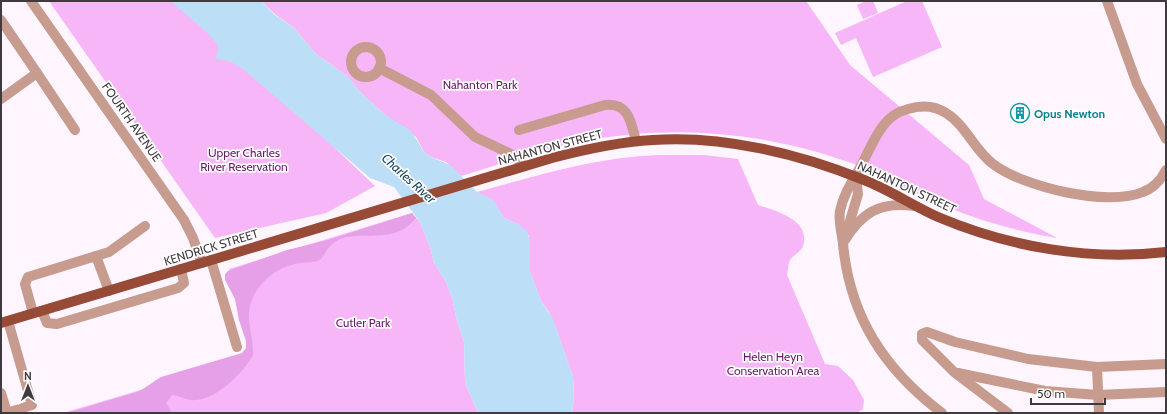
<svg xmlns="http://www.w3.org/2000/svg" width="1167" height="414" font-family="Cabin,sans-serif">
	<style>
		.green { fill: #f6b6f7 }
		.forest { fill: #e6a0e8 }
		.water { fill: #bcdff7 }
		.lines { fill: none; stroke-linecap: round; stroke-linejoin: round }
		.minor { stroke: #c79b8e; stroke-width: 10 }
		.major { stroke: #974b36; stroke-width: 10 }
		.labels { text-anchor: middle; dominant-baseline: central; stroke-width: 3.5; stroke-linejoin: round; paint-order: stroke }
		.park-label { font-size: 12px; fill: #6b186f; stroke: #fff }
		.culture-label { font-size: 12px; font-weight: bold; fill: #0d838f; stroke: #fff; text-anchor: start }
		.street-label { font-size: 12px; fill: #3f3a3e; stroke: #fff }
		.water-label { font-size: 13px; font-style: italic; fill: #214a63; stroke: #fff }
	</style>
	<rect width="100%" height="100%" fill="#fff5ff"/>
	<g class="green">
		<polygon points="49,1 180,1 375,186 326,213 215,238"/>
		<path d="M 261,1 L 806,1 L 850,65 L 969,165 L 984,199 L 1057,238 C 1015,231 974,219 935,202 C 911,191 889,178 865,168 C 774,133 679,123 584,141 C 542,148 502,164 461,176 L 446,162 L 431,157 L 424,152 L 416,137 L 384,114 L 361,93 L 347,76 L 316,54 L 294,28 L 276,15 Z"/>
		<polygon points="866,1 873,1 878,13 863,19 857,5"/>
		<polygon points="907,1 922,1 942,47 873,77 856,38 841,45 835,33"/>
		<path d="M 658,155 L 704,155 L 738,159 L 758,205 C 776,211 811,220 803,246 C 801,252 793,255 790,260 C 788,264 788,271 787,275 L 825,364 L 838,366 L 853,380 L 864,400 L 863,409 L 857,413 L 572,413 L 574,400 L 573,377 L 556,328 L 549,312 L 541,301 L 530,272 L 529,236 L 518,224 L 504,218 L 495,204 L 477,192 C 536,176 596,157 658,155 Z"/>
		<polygon points="412,213 420,222 430,247 434,263 445,280 452,297 456,317 464,342 465,383 478,413 63,413 252,357 253,350 229,269"/>
	</g>
	<path class="forest" d="M 412,213 L 416,218 C 397,242 372,233 346,237 C 337,239 331,244 326,251 C 325,253 323,257 321,259 C 316,263 307,262 301,263 C 277,266 256,283 250,306 C 246,322 254,339 253,355 C 244,372 217,399 196,400 C 188,401 180,396 172,395 L 166,403 L 172,413 L 67,413 L 137,392 C 146,388 152,382 161,377 L 242,353 L 246,348 L 246,341 L 239,320 L 235,299 L 225,280 L 225,274 L 228,271 L 287,250 L 328,240 Z"/>
	<path class="water" d="M 170,1 L 261,1 L 275,15 L 294,28 L 316,54 L 347,76 L 361,93 L 384,114 L 411,131 L 424,152 L 431,157 L 450,165 L 477,192 L 493,200 L 504,218 L 518,224 L 527,231 L 530,241 L 530,272 L 541,301 L 553,319 L 573,377 L 574,400 L 572,413 L 478,413 L 465,383 L 464,342 L 456,317 L 452,297 L 445,280 L 434,263 L 430,247 L 420,222 L 394,187 L 370,178 L 243,69 L 229,61 L 216,59 C 216,54 219,51 218,46 C 217,39 178,8 170,1 Z"/>
	<g class="lines">
		<g class="minor">
			<polyline points="31,1 184,220 193,238 202,263"/>
			<polyline points="1107,1 1137,84 1166,139"/>
			<polyline points="1,20 37,73 1,99"/>
			<circle cx="366" cy="62" r="15"/>
			<polyline points="379,68 431,95 475,137 513,155 524,166"/>
			<polyline points="37,73 75,130"/>
			<path d="M 519,130 L 605,105 C 629,102 631,123 636,141"/>
			<polyline points="847,231 858,194 856,177"/>
			<path d="M 843,243 C 861,213 879,201 915,206"/>
			<polyline points="96,256 109,291"/>
			<polyline points="211,260 237,347"/>
			<polyline points="42,311 47,323 57,324 178,288 184,283 181,269"/>
			<polyline points="33,313 25,284 28,277 109,252 145,226"/>
			<polyline points="1097,367 1099,413"/>
			<polyline points="958,373 1045,391 1098,395 1166,392"/>
			<polyline points="1,393 7,413"/>
			<polyline points="7,413 32,405 8,321"/>
			<path d="M 942,413 C 884,369 850,317 843,244 C 842,233 838,221 840,211 C 844,191 856,177 864,160 C 875,139 883,115 908,109 C 921,105 934,105 946,113 C 966,125 974,150 993,164 C 1023,187 1107,207 1143,192 C 1154,188 1161,180 1166,170"/>
			<polyline points="1008,413 954,372 922,340 922,334 927,332 955,342 1028,359 1097,367 1166,364"/>
		</g>
		<path class="major" d="M 1,323 L 552,158 C 586,149 618,142 653,140 C 723,135 799,154 864,180 C 890,190 913,206 938,217 C 1009,247 1089,261 1166,252"/>
	</g>
	<defs>
		<g id="building-ring" transform="scale(1)"><circle r="9.5" fill="#fff" stroke="#0f9aa8" stroke-width="1.5"/><path d="M-4-6H4V6H1V3H-1V6H-4ZM-2.5-4.3h1.7v1.8h-1.7ZM.8-4.3h1.7v1.8H.8ZM-2.5-1h1.7V.8h-1.7ZM.8-1h1.7V.8H.8Z" fill="#0f9aa8"/></g>
	</defs>
	<g fill-rule="evenodd">
		<use href="#building-ring" x="1020" y="113"/>
	</g>
	<g class="labels">
		<g class="park-label">
			<text x="480" y="84">Nahanton Park</text>
			<text x="244" y="152">Upper Charles<tspan x="244" dy="14">River Reservation</tspan></text>
			<text x="363" y="322">Cutler Park</text>
			<text x="773" y="356">Helen Heyn<tspan x="773" dy="14">Conservation Area</tspan></text>
		</g>
		<g class="culture-label">
			<text x="1034" y="113">Opus Newton</text>
		</g>
		<g class="street-label">
			<text transform="translate(132 122) rotate(55)">FOURTH AVENUE</text>
			<text transform="translate(550 147) rotate(-15)">NAHANTON STREET</text>
			<text transform="translate(907 187) rotate(25)">NAHANTON STREET</text>
			<text transform="translate(211 247) rotate(-17)">KENDRICK STREET</text>
		</g>
		<g class="water-label">
			<text transform="translate(409 178) rotate(42)">Charles River</text>
		</g>
	</g>
	<rect width="1167" height="414" fill="none" stroke="#3f3a3e" stroke-width="4"/>
	<g transform="translate(28 386)" stroke="#ffffff" stroke-width="3" paint-order="stroke">
	<path d="M0-3L7 15L0 10L-7 15Z" fill="#3f3a3e"/>
	<text y="-6" font-size="11" font-weight="bold" text-anchor="middle" fill="#3f3a3e">N</text>
	</g>
	<path d="M1031 398v6h74v-6" fill="none" stroke="#3f3a3e" stroke-width="2"/>
	<text x="1037" y="398" font-size="12" fill="#3f3a3e" stroke="#ffffff" stroke-width="3" paint-order="stroke">50 m</text>
</svg>
